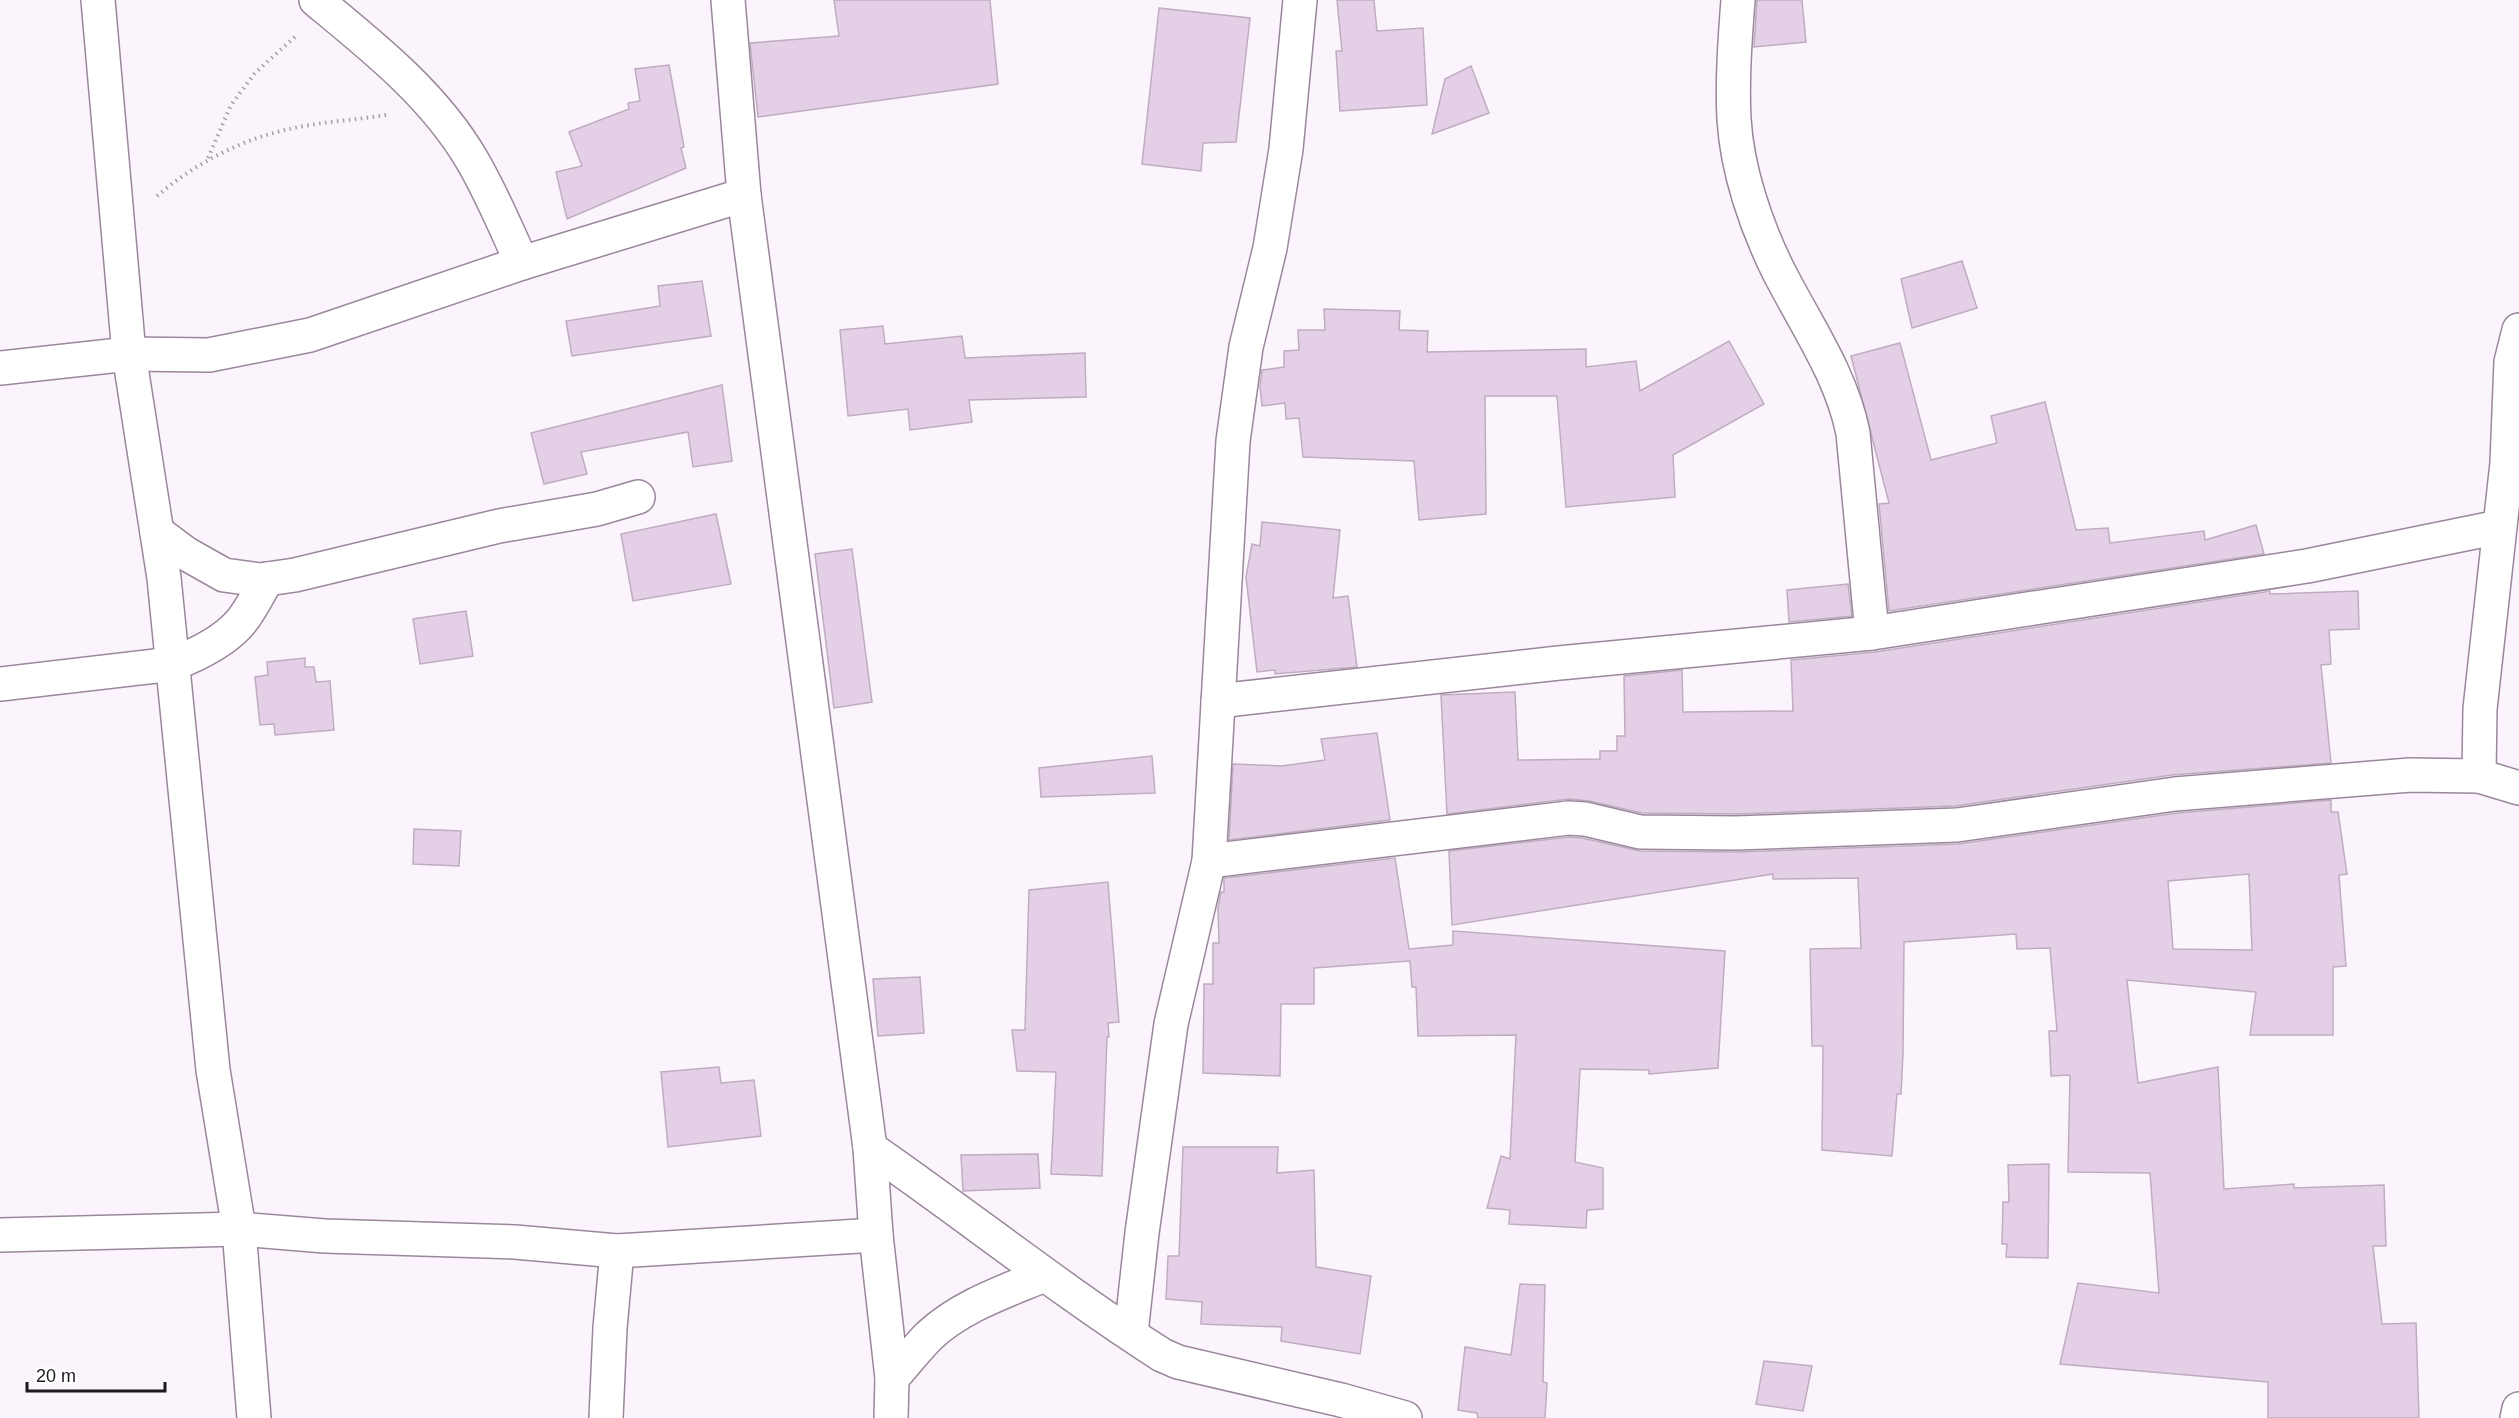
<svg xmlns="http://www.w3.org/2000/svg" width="2519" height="1418" font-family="Arial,sans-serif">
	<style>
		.building { fill: #e4d0e6; stroke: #bfacc1; stroke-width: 1.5; fill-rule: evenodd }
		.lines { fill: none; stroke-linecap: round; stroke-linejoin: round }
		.minor-casing { stroke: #9a879c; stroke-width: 36 }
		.path { stroke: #a59ea6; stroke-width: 4; stroke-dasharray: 1.5 4.5; stroke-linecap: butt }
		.minor { stroke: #fff; stroke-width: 33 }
	</style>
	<rect width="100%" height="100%" fill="#fcf4fd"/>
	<g class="building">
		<polygon points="834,0 990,0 998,84 758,117 750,43 839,36"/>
		<polygon points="1337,0 1374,0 1377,31 1423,28 1427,105 1340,111 1336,51 1342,51"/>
		<polygon points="1757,0 1802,0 1806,42 1754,47"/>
		<polygon points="1159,8 1250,18 1236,142 1203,143 1201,171 1142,164"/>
		<polygon points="669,65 684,147 681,148 686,168 567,219 556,172 582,166 569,132 629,109 628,103 640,101 635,69"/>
		<polygon points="1471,66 1489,113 1432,134 1445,79"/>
		<polygon points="1962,261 1977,308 1912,328 1901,279"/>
		<polygon points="702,281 711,336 572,356 566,321 660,306 658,286"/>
		<polygon points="1324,309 1400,311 1399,330 1428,331 1427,352 1586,349 1586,367 1636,361 1640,391 1729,341 1764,404 1673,455 1675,497 1566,507 1557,396 1485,396 1486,514 1419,520 1414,461 1303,457 1299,418 1286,419 1285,403 1262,406 1260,386 1262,370 1284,367 1284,351 1299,350 1298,330 1325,330"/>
		<polygon points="883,326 885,344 962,336 965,358 1085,353 1086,397 969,400 972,422 910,430 908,409 848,416 840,330"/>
		<polygon points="1900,343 1931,460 1997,443 1991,416 2045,402 2076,530 2108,528 2110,543 2204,531 2205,540 2256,525 2264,554 1889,611 1879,504 1889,503 1851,356"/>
		<polygon points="722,385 732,461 693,467 688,432 581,452 587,474 544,484 531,433"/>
		<polygon points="716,514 731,584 633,601 621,534"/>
		<polygon points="1262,522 1340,530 1333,598 1348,596 1357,667 1275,674 1275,670 1257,672 1246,577 1252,544 1260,546"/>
		<polygon points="852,549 872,702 834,708 815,554"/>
		<polygon points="1848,584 1852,616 1789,622 1787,590"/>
		<polygon points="2270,591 2270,594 2358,591 2359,629 2329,630 2331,664 2321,665 2331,763 2172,775 1955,806 1736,814 1642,813 1589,801 1569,799 1447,814 1441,695 1515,692 1518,760 1600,759 1600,751 1617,751 1617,736 1625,736 1624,676 1682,670 1683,712 1793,711 1791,660 1875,652"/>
		<polygon points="466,611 473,656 420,664 413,619"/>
		<polygon points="305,658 305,667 314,667 316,682 330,681 334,730 275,735 274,724 260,725 255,677 268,675 267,662"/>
		<polygon points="1377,733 1390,820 1229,840 1233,764 1282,766 1325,760 1321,739"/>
		<polygon points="1152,756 1155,793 1041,797 1039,768"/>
		<path d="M 2331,800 L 2331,812 L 2338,812 L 2347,874 L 2339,875 L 2346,966 L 2333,967 L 2333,1035 L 2250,1035 L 2256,992 L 2127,980 L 2138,1083 L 2218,1067 L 2224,1189 L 2294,1184 L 2294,1188 L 2384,1185 L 2386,1246 L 2373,1246 L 2382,1324 L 2416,1323 L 2419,1418 L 2268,1418 L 2268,1382 L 2060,1364 L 2078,1283 L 2159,1293 L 2150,1173 L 2068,1172 L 2070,1075 L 2051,1076 L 2049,1031 L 2057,1031 L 2050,948 L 2017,949 L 2016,934 L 1904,942 L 1903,1054 L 1901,1094 L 1897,1094 L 1892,1156 L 1822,1150 L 1823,1046 L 1812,1046 L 1810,949 L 1861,948 L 1858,878 L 1773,879 L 1773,874 L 1452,925 L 1449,851 L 1569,837 L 1582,838 L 1640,851 L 1737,852 L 1958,844 L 2177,813 ZM 2249,874 L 2252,950 L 2173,949 L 2168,881 Z"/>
		<polygon points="414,829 461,831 459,866 413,864"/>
		<polygon points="1395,858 1409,949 1453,945 1453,931 1725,951 1718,1068 1649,1074 1649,1070 1580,1069 1575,1162 1603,1168 1603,1209 1587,1210 1586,1228 1509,1224 1510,1210 1487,1208 1501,1156 1510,1159 1516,1035 1418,1036 1416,987 1412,987 1410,961 1314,968 1314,1004 1281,1004 1280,1076 1203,1073 1204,984 1213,984 1213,943 1219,943 1218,907 1221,892 1224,892 1224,878"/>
		<polygon points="1108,882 1119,1022 1108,1023 1109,1037 1107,1037 1102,1176 1051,1174 1056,1072 1017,1071 1012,1030 1025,1030 1029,890"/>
		<polygon points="920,977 924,1033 878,1036 873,979"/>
		<polygon points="719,1067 721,1083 754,1080 761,1136 668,1147 661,1072"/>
		<polygon points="1183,1147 1278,1147 1277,1173 1314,1170 1316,1267 1371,1276 1360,1354 1281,1341 1282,1327 1201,1324 1202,1302 1166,1299 1168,1256 1179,1256"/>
		<polygon points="1038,1154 1040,1188 963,1191 961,1155"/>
		<polygon points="2049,1164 2048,1258 2006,1257 2007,1244 2002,1244 2003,1202 2009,1202 2008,1165"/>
		<polygon points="1520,1284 1545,1285 1543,1382 1547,1383 1545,1418 1478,1418 1477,1413 1458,1410 1465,1347 1511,1355"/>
		<polygon points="1764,1361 1812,1366 1803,1411 1756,1404"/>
	</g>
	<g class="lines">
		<g class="minor-casing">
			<g id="minor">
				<polyline points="98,0 129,354 164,578 213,1070 239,1229 254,1418"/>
				<path d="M 316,0 C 373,47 434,95 472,160 C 491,192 506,229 522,263"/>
				<polyline points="728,0 744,195 870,1148 876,1235 892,1378 891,1418"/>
				<path d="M 1738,0 C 1735,40 1732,79 1734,119 C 1737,170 1756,226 1779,272 C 1806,325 1841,374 1853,433 L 1872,633"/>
				<polyline points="0,368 129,354 209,355 310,335 522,263 744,195"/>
				<polyline points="157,532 185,553 224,575 260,580 295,575 499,526 597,509 638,497"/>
				<path d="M 0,684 L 173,664 C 196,655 222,643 239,624 C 250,612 258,594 267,579"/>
				<polyline points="1218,701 1559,663 1872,633 2307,566 2499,527"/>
				<polyline points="2479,776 2480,709 2507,463 2511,362 2519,330"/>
				<polyline points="1209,861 1568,818 1585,819 1640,832 1736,833 1957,825 2175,794 2410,775 2479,776 2519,788"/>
				<path d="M 870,1148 C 968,1216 1062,1291 1162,1355 L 1178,1362 L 1341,1400 L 1405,1418"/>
				<polyline points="0,1235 239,1229 325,1236 515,1242 617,1251 876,1235"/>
				<polyline points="1131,1333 1142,1233 1171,1024 1209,861 1233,441 1246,347 1270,248 1286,149 1300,0"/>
				<path d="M 892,1378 C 904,1365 916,1349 929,1336 C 961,1306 1004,1292 1044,1275"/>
				<polyline points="606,1418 610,1328 617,1251"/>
				<polyline points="2517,1418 2519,1409"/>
			</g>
		</g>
		<g class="path">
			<polyline points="208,158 231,105 255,73 297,35"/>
			<path d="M 157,196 C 198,161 246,137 299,127 C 328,121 357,120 386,115"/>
		</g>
		<use href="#minor" class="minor"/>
	</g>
	<path d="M27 1382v9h138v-9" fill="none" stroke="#1e171f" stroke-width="3"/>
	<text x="36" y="1382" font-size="18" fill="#1e171f" stroke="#ffffff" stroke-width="4.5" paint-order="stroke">20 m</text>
</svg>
